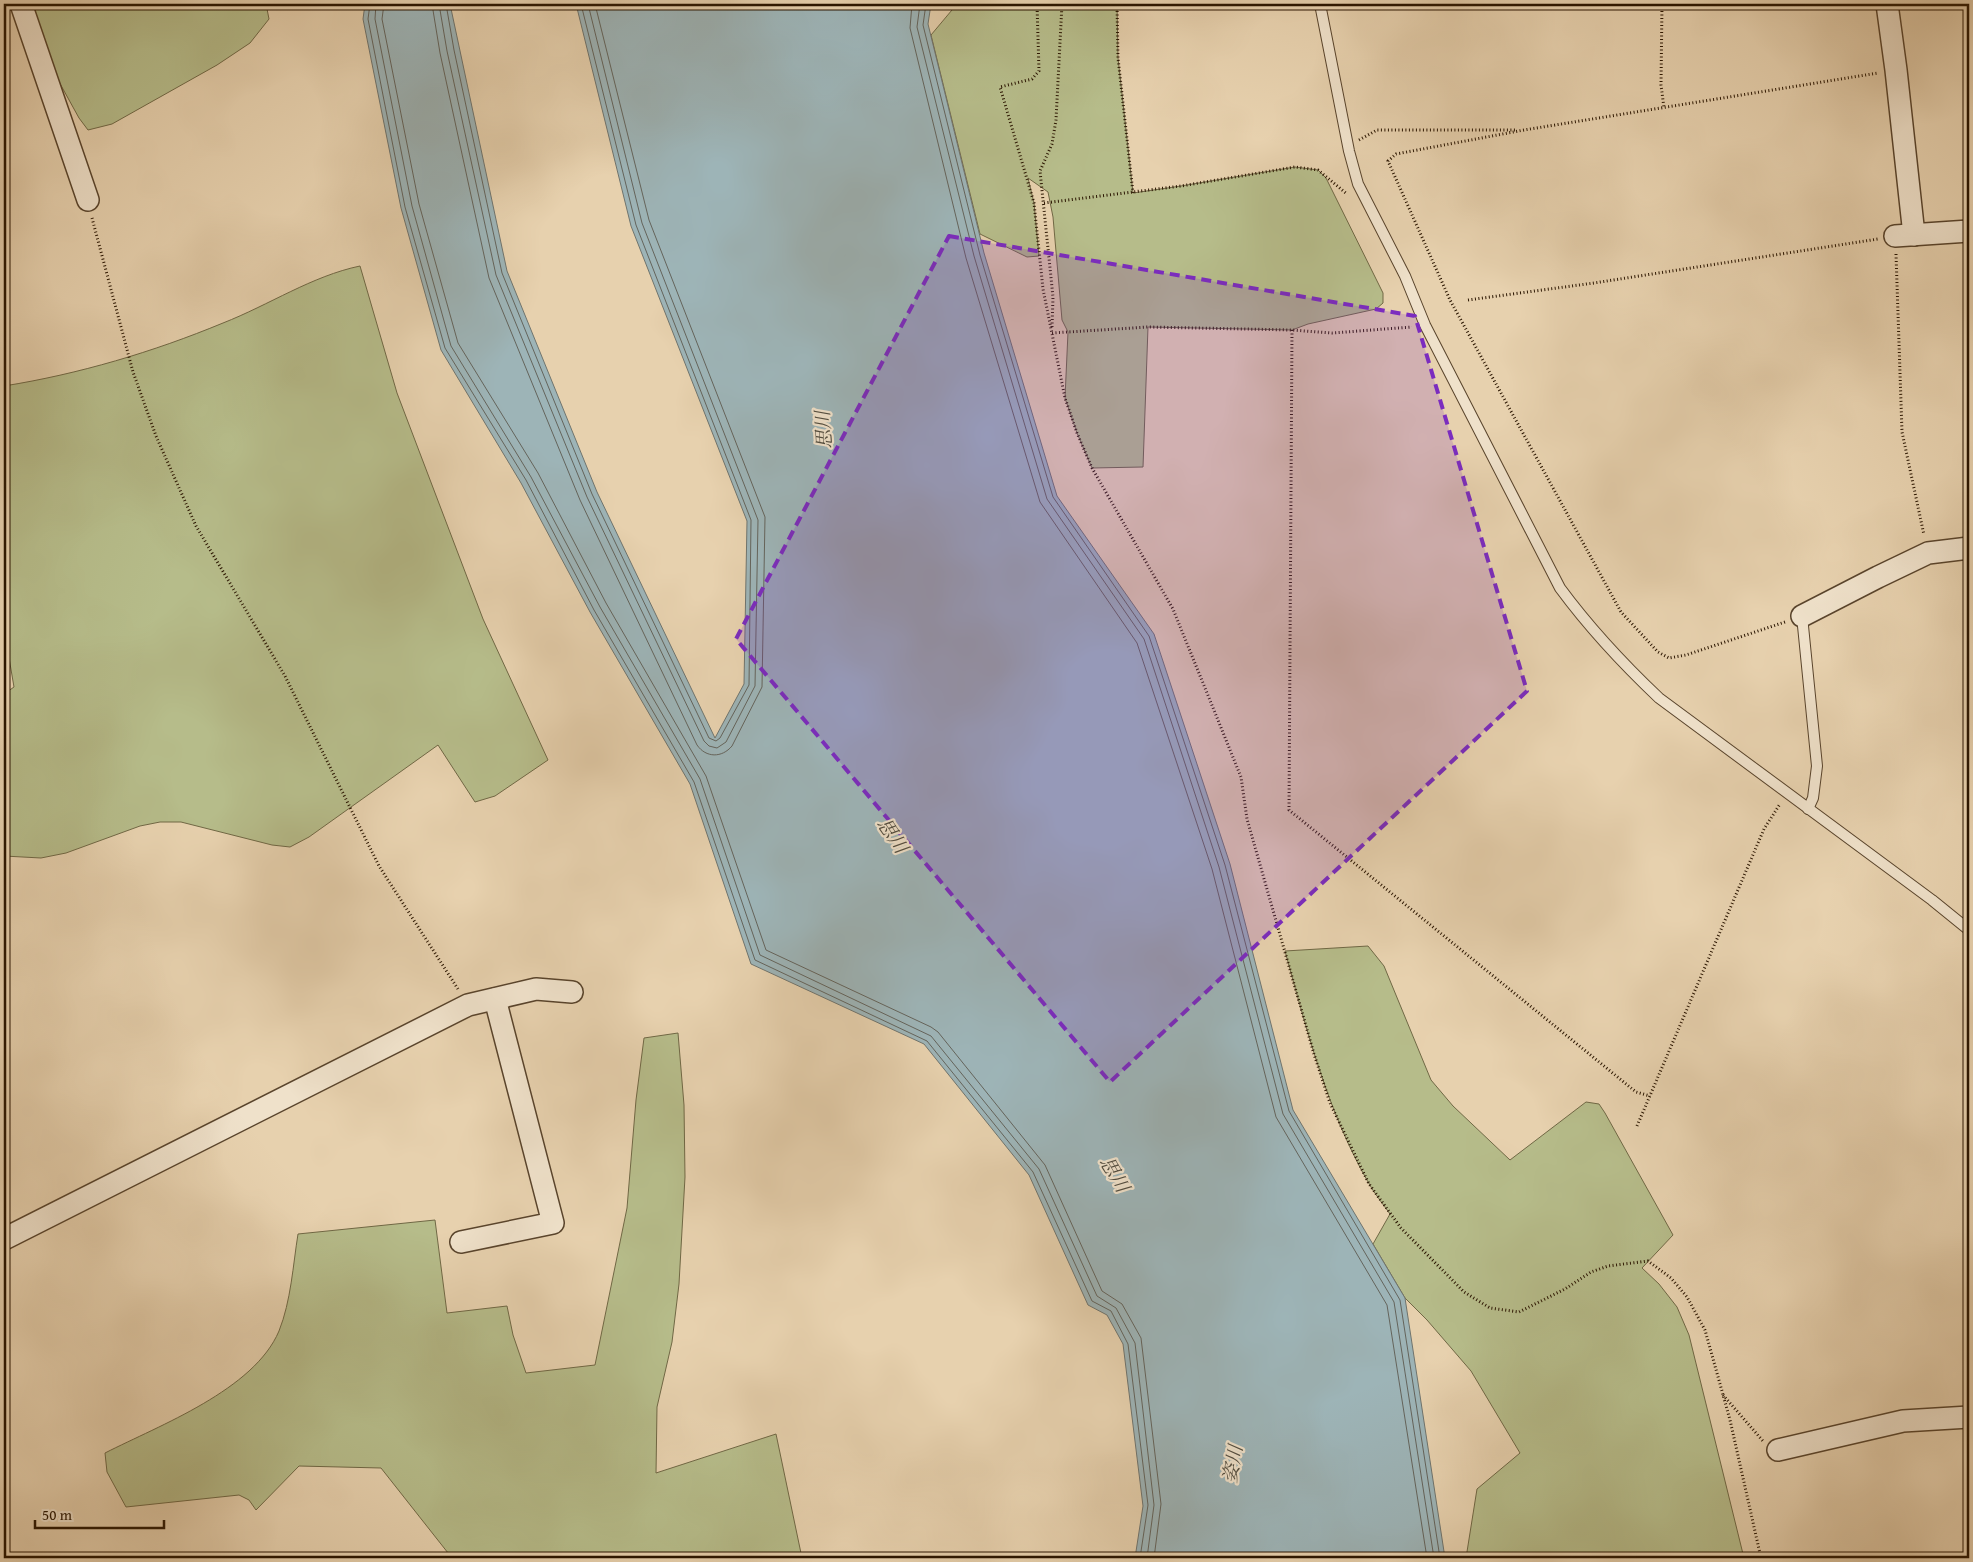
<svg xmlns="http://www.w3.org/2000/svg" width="1973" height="1562" font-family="'Gentium Book Plus','Noto Serif JP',serif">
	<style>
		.green { fill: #b6bc8a; stroke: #706845 }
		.water { fill: #9db4b7; stroke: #6f746e }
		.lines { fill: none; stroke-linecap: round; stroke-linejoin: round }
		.shore { stroke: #64645c; stroke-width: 1 }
		.lane-casing { stroke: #59442c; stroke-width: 12 }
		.street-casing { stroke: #59442c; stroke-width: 24 }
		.path { stroke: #2a1500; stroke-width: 3; stroke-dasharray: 1 2.5; stroke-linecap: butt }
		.lane { stroke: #efe1ca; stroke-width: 10 }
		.street { stroke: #efe1ca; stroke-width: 21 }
		.marked { fill: #7b2cbf; fill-opacity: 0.2; stroke: #7b2cbf; stroke-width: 4; stroke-dasharray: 10 6; stroke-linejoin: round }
		.labels { text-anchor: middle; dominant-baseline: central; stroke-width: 4.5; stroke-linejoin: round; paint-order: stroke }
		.water-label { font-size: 19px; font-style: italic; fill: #524d40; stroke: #efe1ca }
	</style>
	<rect width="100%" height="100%" fill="#e7d1ae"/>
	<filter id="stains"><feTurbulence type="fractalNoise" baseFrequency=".004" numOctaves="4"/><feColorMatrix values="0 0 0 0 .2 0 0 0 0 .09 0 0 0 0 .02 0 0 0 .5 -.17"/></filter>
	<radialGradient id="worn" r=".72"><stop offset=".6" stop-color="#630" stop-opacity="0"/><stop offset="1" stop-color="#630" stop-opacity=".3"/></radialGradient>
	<g class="green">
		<polygon points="16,4 266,4 269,19 250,43 217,65 112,124 88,130 79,118"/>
		<polygon points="957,4 1117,4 1118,58 1133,193 1181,186 1295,167 1318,170 1326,178 1383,293 1383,303 1376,309 1308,324 1292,330 1148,327 1143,467 1092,468 1077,433 1065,398 1068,332 1062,320 1053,217 1048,192 1028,178 1034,203 1039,256 1027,257 980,234 931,35"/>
		<path d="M 360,266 L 397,393 L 483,619 L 548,760 L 495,796 L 475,802 L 438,745 L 309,837 L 290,847 L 272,845 L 181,822 L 160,822 L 140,826 L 66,853 L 41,858 L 4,856 L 4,694 L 14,687 L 8,652 L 4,649 L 4,386 C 79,374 153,352 223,323 C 269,305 312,276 360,266 Z"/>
		<path d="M 1368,946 L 1384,966 L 1431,1080 L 1453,1106 L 1510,1160 L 1586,1102 L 1599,1104 L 1605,1113 L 1673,1235 L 1642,1268 L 1659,1284 L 1677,1307 L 1689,1335 L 1744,1558 L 1466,1558 L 1477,1489 L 1520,1453 L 1471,1371 L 1427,1320 L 1405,1298 L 1373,1244 L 1390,1214 C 1383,1204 1374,1193 1368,1182 C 1327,1110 1307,1031 1285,951 Z"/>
		<path d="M 678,1033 L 684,1105 L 685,1177 L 679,1284 L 672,1342 L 657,1407 L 656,1473 L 776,1434 L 802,1558 L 452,1558 L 381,1468 L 299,1466 L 256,1510 L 249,1500 L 239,1495 L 126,1507 L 107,1472 L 105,1453 C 160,1425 254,1390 279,1331 C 291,1301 293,1265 298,1234 L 435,1220 L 447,1313 L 507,1306 L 513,1335 L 526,1373 L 595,1365 L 627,1208 L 636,1100 L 644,1038 Z"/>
	</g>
	<polygon class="water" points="365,4 450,4 507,271 597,492 715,738 744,684 747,521 631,226 576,4 931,4 928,24 984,253 1057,496 1154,634 1230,864 1293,1110 1405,1298 1445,1558 1135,1558 1143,1506 1123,1344 1107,1315 1088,1305 1029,1175 924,1044 751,964 690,784 590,612 521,483 441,350 401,208 363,19"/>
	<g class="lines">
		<g class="shore">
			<polyline points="370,4 368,19 405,207 445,348 526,480 594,610 694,782 755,960 927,1041 1033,1172 1092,1301 1111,1311 1128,1344 1148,1505 1140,1558"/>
			<polyline points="376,4 375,19 412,206 451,346 531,477 600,607 700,779 760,955 931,1036 1039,1169 1097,1296 1116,1308 1135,1343 1154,1505 1147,1558"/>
			<polyline points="384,4 382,19 419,204 458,343 538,473 606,603 706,776 766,950 931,1027 938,1032 1045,1165 1102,1291 1122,1304 1141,1338 1161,1504 1154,1558"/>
			<path d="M 432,4 L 440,53 L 489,278 L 580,500 L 697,745 C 706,758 722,758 732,746 L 762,687 L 765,517 L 649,220 L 595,4"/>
			<polyline points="439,4 447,51 496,275 587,497 704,741 709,746 717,748 726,742 755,686 758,520 642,223 588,4"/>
			<polyline points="446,4 454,50 502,273 592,494 709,738 716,741 720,738 749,685 751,520 636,225 581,4"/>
			<polyline points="912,4 910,28 966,258 1040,502 1137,643 1212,869 1276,1117 1387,1305 1427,1558"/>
			<polyline points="920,4 917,27 974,256 1047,499 1144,639 1219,867 1283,1114 1394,1302 1434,1558"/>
			<polyline points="926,4 923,25 980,255 1053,497 1149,636 1225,865 1289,1111 1400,1300 1440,1558"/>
		</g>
		<g class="lane-casing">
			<g id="lane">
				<path d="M 1320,4 L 1349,151 L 1358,184 L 1405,276 L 1425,325 L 1560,588 C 1591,630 1621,662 1659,698 L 1932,900 L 1969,930"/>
				<polyline points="1802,616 1817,766 1813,798 1808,809"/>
			</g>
		</g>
		<g class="street-casing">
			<g id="street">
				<polyline points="21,4 88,200"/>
				<polyline points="1887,4 1896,70 1914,235"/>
				<polyline points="1895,236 1969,231"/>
				<polyline points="1802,616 1878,577 1928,553 1969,548"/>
				<polyline points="4,1239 468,1005 536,989 572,992"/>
				<polyline points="461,1242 553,1223 495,999"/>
				<polyline points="1778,1450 1903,1421 1969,1417"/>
			</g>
		</g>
		<g class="path">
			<polyline points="1037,4 1039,71 1032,79 1000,87 1034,203 1043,289 1065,398 1077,433 1092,468 1173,609 1241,777 1247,819 1314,1054 1330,1103 1369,1184 1401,1228 1464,1292 1490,1308 1519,1312 1565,1289 1591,1272 1608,1266 1648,1261 1671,1278 1687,1297 1705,1330 1730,1420 1761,1558"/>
			<polyline points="1117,4 1118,58 1133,193"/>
			<polyline points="1662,4 1661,85 1664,108"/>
			<polyline points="1359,140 1377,130 1515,130"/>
			<polyline points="1044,203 1181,186 1295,167 1318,170 1347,194"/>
			<polyline points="92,218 133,372 156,436 196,526 285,676 379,866 458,989"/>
			<polyline points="1896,254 1902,432 1924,535"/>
			<polyline points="1468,300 1594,283 1878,239"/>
			<polyline points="1052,327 1053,297 1040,171 1052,144 1056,120 1062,4"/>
			<polyline points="1292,330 1289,810 1636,1092 1650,1096"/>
			<polyline points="1052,333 1148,327 1292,330 1332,333 1412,327"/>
			<polyline points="1785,622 1686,655 1669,658 1658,652 1621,612 1450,300 1388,161 1396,154 1524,130 1878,73"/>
			<polyline points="1637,1126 1764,829 1780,804"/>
			<polyline points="1723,1395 1763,1441"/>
		</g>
		<use href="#lane" class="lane"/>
		<use href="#street" class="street"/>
	</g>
	<path class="marked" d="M 949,236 L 1415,316 L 1527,691 L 1110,1082 L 736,639 Z"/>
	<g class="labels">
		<g class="water-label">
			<text transform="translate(823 430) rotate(-94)">思川</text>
			<text transform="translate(893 835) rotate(56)">思川</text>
			<text transform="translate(1115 1174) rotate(59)">思川</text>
			<text transform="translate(1232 1464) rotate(-80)">姿川</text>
		</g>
	</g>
	<rect width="1973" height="1562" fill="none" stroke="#e7d1ae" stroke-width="20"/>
	<rect x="5" y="5" width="1963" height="1552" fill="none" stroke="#2a1500" stroke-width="2.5"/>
	<rect x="10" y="10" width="1953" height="1542" fill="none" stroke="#2a1500"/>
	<path d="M35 1520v8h129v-8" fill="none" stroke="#2a1500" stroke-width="2.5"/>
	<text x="42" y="1520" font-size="15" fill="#2a1500" stroke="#efe1ca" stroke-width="4" paint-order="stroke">50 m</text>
	<rect width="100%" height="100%" filter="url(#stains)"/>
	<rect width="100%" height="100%" fill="url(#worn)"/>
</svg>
